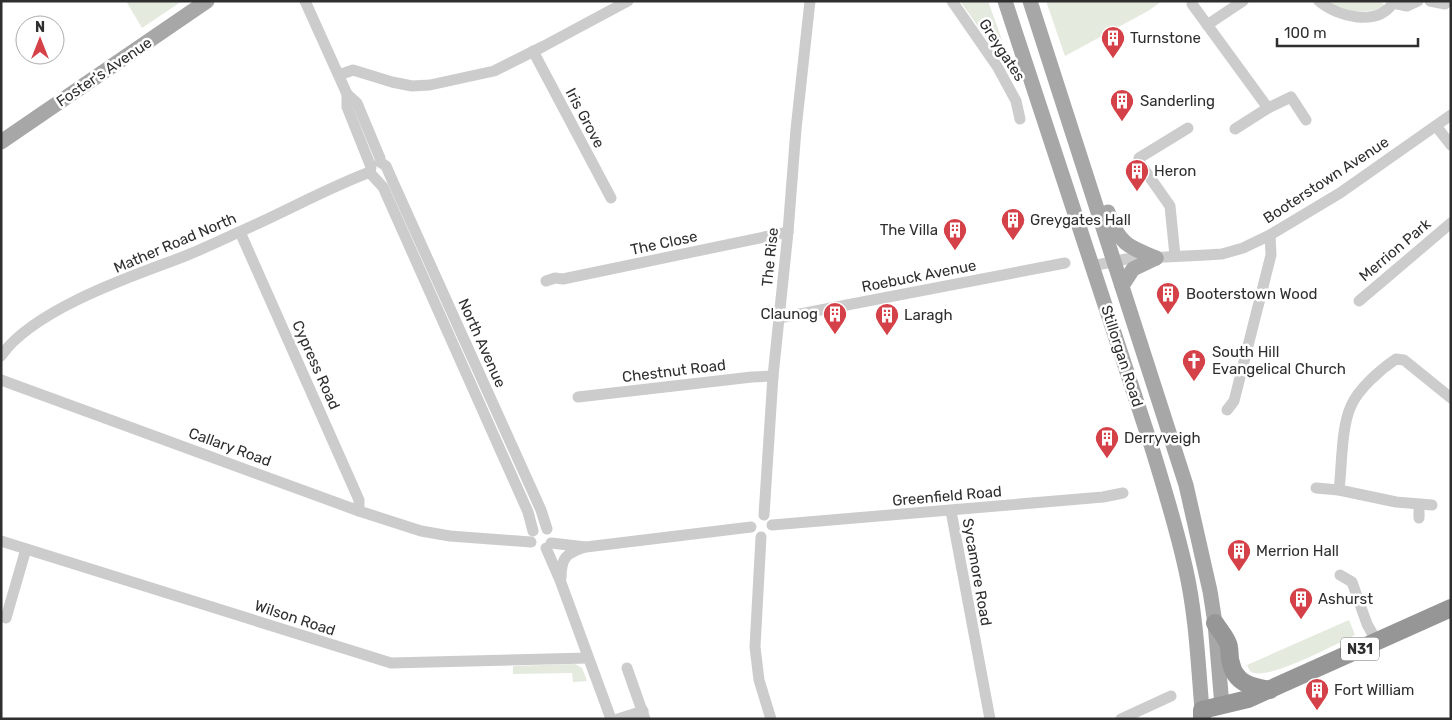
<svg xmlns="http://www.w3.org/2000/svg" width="1452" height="720" font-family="Rubik,sans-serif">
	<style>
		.green { fill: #e4eade }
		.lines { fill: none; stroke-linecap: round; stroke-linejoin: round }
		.minor { stroke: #ccc; stroke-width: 11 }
		.major { stroke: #a7a7a7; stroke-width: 15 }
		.highway { stroke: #969696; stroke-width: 18 }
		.labels { text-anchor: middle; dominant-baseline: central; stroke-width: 5; stroke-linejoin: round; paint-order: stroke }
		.shield { fill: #fff; stroke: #6d6d6d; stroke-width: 1 }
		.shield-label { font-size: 14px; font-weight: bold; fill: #2f2f2f }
		.poi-label { font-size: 15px; fill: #2f2f2f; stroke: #fff; text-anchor: start }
		.street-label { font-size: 15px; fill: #2f2f2f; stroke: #fff }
	</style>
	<rect width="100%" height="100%" fill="#fff"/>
	<g class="green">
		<polygon points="126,1 182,1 142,28"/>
		<polygon points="960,1 988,1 1002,40 989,42"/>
		<polygon points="1046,1 1162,1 1148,11 1065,56"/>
		<path d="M 1326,1 L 1377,1 L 1384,4 L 1383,8 C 1364,13 1342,14 1326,1 Z"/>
		<path d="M 1349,620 L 1355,635 C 1336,644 1273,678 1254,673 C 1250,673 1249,669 1247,665 Z"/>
		<polygon points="575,664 582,668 587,681 573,682 572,673 513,674 513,666"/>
	</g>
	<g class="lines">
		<g class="minor">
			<polyline points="305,1 347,94 357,103 380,158 380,162 386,166 393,182 541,510 547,529"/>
			<polyline points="952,1 997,66 1016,101 1020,119"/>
			<path d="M 1319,1 C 1338,17 1377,27 1393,3 L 1407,6 L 1418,1"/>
			<polyline points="1430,1 1445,4"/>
			<polyline points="1192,4 1268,108"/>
			<polyline points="1207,25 1243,1"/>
			<polyline points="533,51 611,198"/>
			<polyline points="339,75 353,70 392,82 412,86 430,85 494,71 544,46 628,1"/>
			<polyline points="347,94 347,107 371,167 370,173 383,187 528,512 533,531"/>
			<polyline points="1436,126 1451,145"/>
			<polyline points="1235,129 1268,108 1291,97 1306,120"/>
			<polyline points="240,232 359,500 359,511"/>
			<polyline points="1175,256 1170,206 1139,162 1139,158 1188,128"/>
			<polyline points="1092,266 1126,259 1206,255 1222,254 1243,248 1270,235 1340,193 1451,115"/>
			<polyline points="546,281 555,278 563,279 788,232"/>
			<polyline points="1359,301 1451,223"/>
			<polyline points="779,318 1065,263"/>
			<path d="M 1,356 C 31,312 123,279 172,261 C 195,253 217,242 239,232 C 283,213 325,189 370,172"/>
			<polyline points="1,380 359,511 421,531 450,536 531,542"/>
			<polyline points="578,397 752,377 773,376"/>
			<polyline points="1227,410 1234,401 1271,255 1270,235"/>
			<polyline points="1316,488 1339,490"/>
			<path d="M 1432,505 L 1396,502 L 1339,490 C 1342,467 1341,427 1351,406 C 1358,389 1381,369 1396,359 L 1404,360 L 1451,398"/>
			<polyline points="951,511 990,719"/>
			<polyline points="764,515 773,376 788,232 796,129 810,1"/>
			<polyline points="1419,518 1419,505"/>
			<polyline points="772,525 1103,497 1123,493"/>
			<polyline points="761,537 755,647 759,680 771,719"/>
			<polyline points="1,541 391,663 588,658"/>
			<polyline points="551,543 586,547 751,527"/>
			<polyline points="546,548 560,580 611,719"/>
			<polyline points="1340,575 1352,582 1367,624 1377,642"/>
			<path d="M 561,578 C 561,558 566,553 585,547"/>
			<polyline points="6,618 26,549"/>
			<polyline points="627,668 645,719"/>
			<polyline points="618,719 643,711"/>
			<polyline points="1121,719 1171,696"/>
		</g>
		<g class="major">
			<path d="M 1005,1 L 1152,448 C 1164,487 1176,526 1185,566 C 1196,613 1198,662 1202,710"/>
			<polyline points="1030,1 1186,485 1210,591 1215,623 1222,706"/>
			<polyline points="1,142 207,1"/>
			<path d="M 1108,212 C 1118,243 1128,247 1156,258"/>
			<polyline points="1122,286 1133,269 1156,258"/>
		</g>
		<g class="highway">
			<path d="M 1215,623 C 1219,630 1228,639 1229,647 C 1230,652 1229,658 1231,663 C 1235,683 1251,687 1270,690"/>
			<polyline points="1202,719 1202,710 1248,699 1451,608"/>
		</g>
	</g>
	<defs>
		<g id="building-pin" transform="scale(1.25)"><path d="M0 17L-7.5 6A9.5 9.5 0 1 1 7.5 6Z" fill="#d54148" stroke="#fff"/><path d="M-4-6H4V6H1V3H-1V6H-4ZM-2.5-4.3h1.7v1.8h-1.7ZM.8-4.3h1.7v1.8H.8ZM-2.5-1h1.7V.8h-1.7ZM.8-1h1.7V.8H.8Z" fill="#fff"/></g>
		<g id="church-pin" transform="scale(1.25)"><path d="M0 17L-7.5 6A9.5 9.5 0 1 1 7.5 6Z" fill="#d54148" stroke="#fff"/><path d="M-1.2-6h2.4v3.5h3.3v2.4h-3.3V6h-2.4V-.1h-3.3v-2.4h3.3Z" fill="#fff"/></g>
	</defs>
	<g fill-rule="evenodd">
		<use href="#building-pin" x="1113" y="38"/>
		<use href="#building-pin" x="1122" y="101"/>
		<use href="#building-pin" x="1137" y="171"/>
		<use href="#building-pin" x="1013" y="220"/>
		<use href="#building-pin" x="955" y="230"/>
		<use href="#building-pin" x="1168" y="294"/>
		<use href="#building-pin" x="835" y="314"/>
		<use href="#building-pin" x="887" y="315"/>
		<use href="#church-pin" x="1194" y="361"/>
		<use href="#building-pin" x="1107" y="438"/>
		<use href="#building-pin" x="1239" y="551"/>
		<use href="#building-pin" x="1301" y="599"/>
		<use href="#building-pin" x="1317" y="690"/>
	</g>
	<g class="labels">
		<rect class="shield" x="1341" y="637.5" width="38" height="23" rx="4"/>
		<g class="shield-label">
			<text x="1360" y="649">N31</text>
		</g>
		<g class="poi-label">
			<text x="1130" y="38">Turnstone</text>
			<text x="1140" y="101">Sanderling</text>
			<text x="1154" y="171">Heron</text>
			<text x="1030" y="220">Greygates Hall</text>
			<text x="938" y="230" text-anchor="end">The Villa</text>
			<text x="1186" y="294">Booterstown Wood</text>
			<text x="818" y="314" text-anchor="end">Claunog</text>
			<text x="904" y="315">Laragh</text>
			<text x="1212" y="352">South Hill<tspan x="1212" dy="17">Evangelical Church</tspan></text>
			<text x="1124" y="438">Derryveigh</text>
			<text x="1256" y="551">Merrion Hall</text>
			<text x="1318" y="599">Ashurst</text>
			<text x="1334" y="690">Fort William</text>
		</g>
		<g class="street-label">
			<text transform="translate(1002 50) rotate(57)">Greygates</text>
			<text transform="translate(104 72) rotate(-34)">Foster's Avenue</text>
			<text transform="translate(585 118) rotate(62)">Iris Grove</text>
			<text transform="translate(1326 180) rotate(-33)">Booterstown Avenue</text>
			<text transform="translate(175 243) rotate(-23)">Mather Road North</text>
			<text transform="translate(664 243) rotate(-12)">The Close</text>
			<text transform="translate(1395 250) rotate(-40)">Merrion Park</text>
			<text transform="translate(770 257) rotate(-84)">The Rise</text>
			<text transform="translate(919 276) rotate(-11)">Roebuck Avenue</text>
			<text transform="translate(482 343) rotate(66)">North Avenue</text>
			<text transform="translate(1122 356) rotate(72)">Stillorgan Road</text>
			<text transform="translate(316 365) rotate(66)">Cypress Road</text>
			<text transform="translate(674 371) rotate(-7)">Chestnut Road</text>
			<text transform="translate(230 447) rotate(20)">Callary Road</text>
			<text transform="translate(947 496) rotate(-5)">Greenfield Road</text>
			<text transform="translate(977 572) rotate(80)">Sycamore Road</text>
			<text transform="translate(295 618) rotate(18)">Wilson Road</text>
		</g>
	</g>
	<rect width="1452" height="720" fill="none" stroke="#2f2f2f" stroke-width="5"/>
	<g transform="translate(40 40)"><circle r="24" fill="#ffffff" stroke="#acacac"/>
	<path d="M0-4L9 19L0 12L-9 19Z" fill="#d54148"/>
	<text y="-8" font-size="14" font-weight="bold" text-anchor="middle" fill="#2f2f2f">N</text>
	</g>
	<path d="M1277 38v8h141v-8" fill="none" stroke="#2f2f2f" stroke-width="2.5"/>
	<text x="1284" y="38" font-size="15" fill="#2f2f2f" stroke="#ffffff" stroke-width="4" paint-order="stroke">100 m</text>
</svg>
